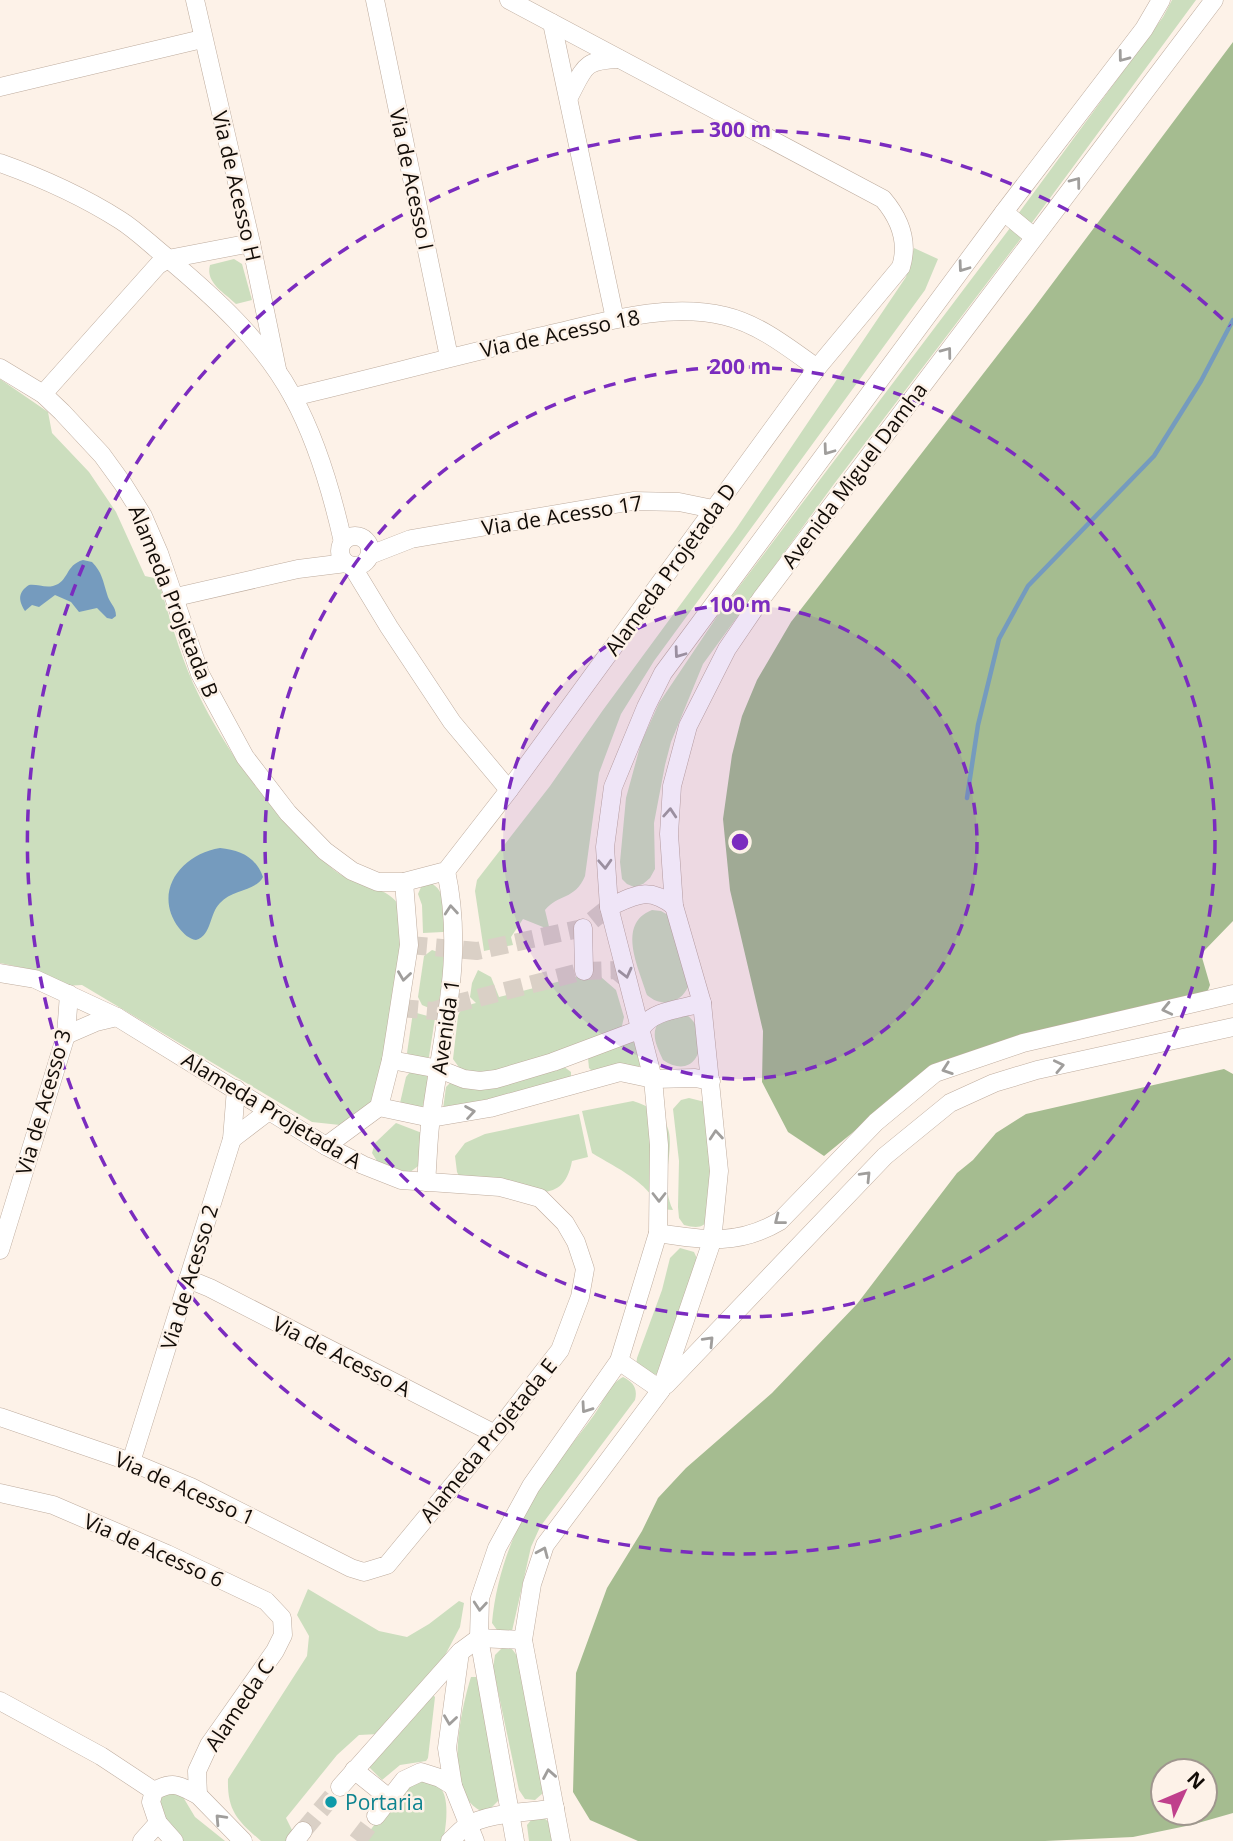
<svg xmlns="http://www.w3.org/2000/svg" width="1233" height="1841" font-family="'Open Sans',sans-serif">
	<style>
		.green { fill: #ccdebe }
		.forest { fill: #a5bc90; fill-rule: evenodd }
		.water { fill: #759bbe }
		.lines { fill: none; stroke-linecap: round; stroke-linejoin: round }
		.stream { stroke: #759bbe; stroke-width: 4.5 }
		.minor-tunnel { stroke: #dad0c6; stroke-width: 18; stroke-dasharray: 18 9; stroke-linecap: butt }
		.minor-casing { stroke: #beac9e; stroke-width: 19 }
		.minor { stroke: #fff; stroke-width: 18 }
		.oneway { stroke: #a09e9c }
		.ring { fill: none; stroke: #7b2cbf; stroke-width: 3.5; stroke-dasharray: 12 9 }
		.culture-dot { fill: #0f9aa8; stroke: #fdf2e8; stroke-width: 2.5 }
		.labels { text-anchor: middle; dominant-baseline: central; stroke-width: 5; stroke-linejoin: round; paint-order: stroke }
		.street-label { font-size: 21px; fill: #120c07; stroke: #fdf2e8 }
		.culture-label { font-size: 21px; fill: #0d838f; stroke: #fdf2e8; text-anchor: start }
		.centre { fill: #7b2cbf; stroke: #fdf2e8; stroke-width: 3.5 }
		.ring-label { font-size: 21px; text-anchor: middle; font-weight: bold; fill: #7b2cbf; stroke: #fdf2e8; stroke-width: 5; stroke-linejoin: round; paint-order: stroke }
	</style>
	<rect width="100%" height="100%" fill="#fdf2e8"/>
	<g class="green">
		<polygon points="1172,0 1196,0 1028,228 1015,218 1163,17"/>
		<polygon points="1010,228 1022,237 834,484 703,664 671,742 665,765 654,823 655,869 650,878 643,884 634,887 627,884 622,879 620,862 626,798 641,743 659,703 720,612"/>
		<path d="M 914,248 L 938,259 L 925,290 L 654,661 L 621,714 L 599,773 L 585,876 C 575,900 558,894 545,910 L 551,935 L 547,937 L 543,927 L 523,919 L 511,937 L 513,945 L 484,951 L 475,891 L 477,880 L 550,786 L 603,710 L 736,529 L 906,277 Z"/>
		<path d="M 234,259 L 242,264 L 252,300 L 236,304 C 225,293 205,283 210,265 Z"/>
		<path d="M 0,379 L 48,412 L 52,433 L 89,472 L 116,512 L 145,576 L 154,578 L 159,582 C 169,616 179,651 193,683 C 222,746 267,808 318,855 C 326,863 336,873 347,878 C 371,890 396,887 404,918 L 378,1100 L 340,1125 L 312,1122 L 82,985 L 63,986 L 24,968 L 0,963 Z"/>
		<path d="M 430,883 C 447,889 444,915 446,930 L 443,932 L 423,933 L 422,905 L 418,894 L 422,885 Z"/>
		<path d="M 652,910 L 661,911 L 668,915 L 689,985 C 681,1004 662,1008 647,995 C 639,968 616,924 652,910 Z"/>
		<polygon points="432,950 441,953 446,961 439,1001 429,1008 422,1005 418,997 424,956"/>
		<path d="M 478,970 L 491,977 L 499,997 L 580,976 L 601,977 L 616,990 L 624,1017 L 621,1030 L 485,1076 L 461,1070 L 453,1059 L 458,1016 C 460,1008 468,1005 476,1003 L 470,997 L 472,983 Z"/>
		<polygon points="413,1012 435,1018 429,1057 422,1063 407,1053"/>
		<path d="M 687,1015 C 712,1034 699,1084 663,1060 C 657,1046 650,1035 659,1021 Z"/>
		<polygon points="625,1038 637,1041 642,1063 637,1069 592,1071 589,1068 588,1058"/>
		<polygon points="563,1066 571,1072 571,1084 443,1109 446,1087 451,1082"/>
		<polygon points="410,1072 426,1075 429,1080 422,1109 400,1103 406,1077"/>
		<path d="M 689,1098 L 705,1102 L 712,1119 L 710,1217 C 704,1229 696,1228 684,1225 L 679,1218 L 678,1207 L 679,1161 L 673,1109 L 681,1100 Z"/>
		<path d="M 633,1101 C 699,1122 652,1165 673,1210 L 660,1209 C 647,1181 618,1169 592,1153 L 582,1111 Z"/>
		<path d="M 579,1114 L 588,1157 L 572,1161 C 565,1198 542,1194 512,1189 C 495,1187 479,1184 462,1182 L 457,1172 L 455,1156 L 465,1143 L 485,1134 Z"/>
		<polygon points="396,1123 422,1133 422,1163 409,1173 377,1161 372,1153 375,1143"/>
		<polygon points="680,1248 694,1252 699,1263 657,1374 652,1376 636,1367 637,1358 662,1290 670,1258"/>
		<path d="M 623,1377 C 633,1382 638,1388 635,1400 L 540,1527 L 531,1547 L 512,1631 L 507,1633 L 497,1630 L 492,1623 C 496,1576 514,1528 539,1488 C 555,1463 577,1439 594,1415 C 603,1403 609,1384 623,1377 Z"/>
		<path d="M 308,1589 L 379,1631 L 407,1637 L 429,1624 L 459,1601 L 464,1603 L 460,1627 L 443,1659 L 379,1734 L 359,1735 L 337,1755 L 286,1818 L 295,1836 L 289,1841 L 261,1841 C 238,1821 227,1811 228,1779 L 307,1656 L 309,1636 L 297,1615 Z"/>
		<polygon points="504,1646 512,1649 518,1657 543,1793 535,1800 525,1799 519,1790 493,1668 495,1655"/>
		<path d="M 471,1677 L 476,1677 L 478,1683 L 499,1800 L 491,1808 L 481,1811 C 442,1792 461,1709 471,1677 Z"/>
		<polygon points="431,1693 435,1697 428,1758 426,1761 400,1765 382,1780 367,1765"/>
		<path d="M 416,1779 C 423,1781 433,1782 438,1786 C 451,1794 446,1829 443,1841 L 362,1841 L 398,1794 Z"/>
		<polygon points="180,1792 195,1817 225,1841 183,1841 175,1835 154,1800 155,1795"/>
		<polygon points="544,1818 550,1823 554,1841 529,1841 527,1825 532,1819"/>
	</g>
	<g class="forest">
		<polygon points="1233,42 1233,921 1201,954 1210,985 1205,998 1039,1031 939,1062 824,1156 788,1132 762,1082 763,1031 730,890 723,819 732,755 742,716 757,680 791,622 1034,308"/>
		<path d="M 1224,1069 L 1233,1074 L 1233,1813 L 1191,1825 L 1133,1837 L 1045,1841 L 638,1841 L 590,1820 L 573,1792 L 576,1673 L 607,1588 L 642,1531 L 658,1498 L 686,1468 L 772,1393 L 857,1304 L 957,1173 L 973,1160 L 996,1133 L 1026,1114 ZM 1205,1771 L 1205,1813 L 1163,1813 L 1163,1771 Z"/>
	</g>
	<g class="water">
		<path d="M 83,560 L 92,562 C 102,572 103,581 107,594 C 109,603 116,606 116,616 L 112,619 L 107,618 L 97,608 L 79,612 L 71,602 L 55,595 L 39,607 L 32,605 L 25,611 C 18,600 18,592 29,585 C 37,584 45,588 53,586 C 69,582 65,565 83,560 Z"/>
		<path d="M 220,848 C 240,850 256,857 263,877 C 256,891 232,889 220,903 C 209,914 212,935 196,940 C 189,939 184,934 179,928 C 152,892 181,854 220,848 Z"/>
	</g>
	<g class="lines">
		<polyline class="stream" points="967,798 978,725 999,639 1028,586 1154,456 1201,381 1233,320"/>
		<g class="minor-tunnel">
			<polyline points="409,945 477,951 583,928 609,907"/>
			<polyline points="400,1008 434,1011 450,1005 584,971 616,970 628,980"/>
			<polyline points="303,1831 340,1787"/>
			<polyline points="357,1841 376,1816"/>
		</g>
		<g class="minor-casing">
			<g id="minor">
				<polyline points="195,0 251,243 277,369"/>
				<polyline points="375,0 449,357"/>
				<polyline points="552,23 615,319"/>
				<polyline points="0,87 202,39"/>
				<path d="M 569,97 C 585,67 583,60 619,59"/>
				<path d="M 0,163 C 42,178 82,196 120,220 C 136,230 150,244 165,256 C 214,297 262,340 293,397 C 317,441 332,493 343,542"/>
				<polyline points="1004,212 1034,237"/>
				<path d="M 0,368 L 43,394 L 62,412 L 102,455 L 123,484 L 143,516 L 159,553 L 200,674 L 245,757 L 288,813 L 325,851 L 352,871 L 378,882 L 404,882 L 446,871 L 509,790 L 817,368 L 901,267 C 909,241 900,219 883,199 L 509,0"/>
				<polyline points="43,394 158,265 168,259 251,243"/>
				<path d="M 293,397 C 378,377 462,354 547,335 C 604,322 667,302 725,316 C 759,324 789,348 817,368"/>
				<circle cx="355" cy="551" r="15"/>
				<polyline points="370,555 411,539 633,501 679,502 713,509"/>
				<polyline points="352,566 389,627 452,722 509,790"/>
				<polyline points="176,597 298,569 346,563"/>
				<path d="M 609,907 C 636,895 648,886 674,906"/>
				<polyline points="583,928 584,971"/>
				<polyline points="0,973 35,979 117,1017 326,1146 363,1165 401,1180 500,1187 540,1198 565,1223 576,1242 585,1269 580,1297 560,1350 495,1434 387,1565 364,1572 351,1568 191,1487 131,1462 0,1417"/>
				<polyline points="66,1035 96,1022 117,1017"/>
				<path d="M 391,1060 L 439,1069 L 464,1079 L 480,1081 L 496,1079 L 553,1062 L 641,1029 C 652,1010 681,1009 702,1003"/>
				<polyline points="379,1107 431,1118 490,1108 620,1072 653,1079 695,1078 711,1081"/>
				<polyline points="232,1139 270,1110"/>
				<polyline points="326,1146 379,1107 391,1060 409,945 404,882"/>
				<path d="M 426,1182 C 428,1160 428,1139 431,1117 C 442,1032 465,958 446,871"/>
				<path d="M 658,1233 C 704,1240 738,1246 780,1221 L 876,1122 L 935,1073 L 1023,1043 L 1233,994"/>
				<polyline points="0,1250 66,1035 69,994"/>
				<polyline points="188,1279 210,1288 495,1434"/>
				<polyline points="619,1361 661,1390"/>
				<polyline points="666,1385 885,1156 950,1103 994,1083 1037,1070 1233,1027"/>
				<polyline points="131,1462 232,1139 236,1089"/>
				<path d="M 0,1493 L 53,1505 L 167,1554 L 266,1601 L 282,1618 L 283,1635 L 275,1651 L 209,1745 L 197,1771 L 198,1795 C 180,1786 174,1780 154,1791 L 151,1802 L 158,1823 L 142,1841"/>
				<polyline points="460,1652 447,1748 453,1786 475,1841"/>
				<polyline points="0,1701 101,1756 154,1791"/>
				<polyline points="354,1770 389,1798"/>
				<polyline points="340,1787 460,1652 479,1638 523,1640"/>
				<polyline points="198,1795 243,1841"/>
				<polyline points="376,1816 404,1780 421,1772 440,1778 453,1786"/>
				<polyline points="158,1823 174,1841"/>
				<polyline points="295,1841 303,1831"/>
				<path d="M 450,1841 C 456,1836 461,1829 467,1826 C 488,1812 530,1813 555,1808"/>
				<polyline points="515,1841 479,1638 480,1598 497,1548 531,1486 619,1361 658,1233 659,1145 653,1079 609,907 605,847 613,787 646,707 663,673 1004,212 1144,29 1161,0"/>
				<polyline points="561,1841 523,1640 532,1584 545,1545 661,1390 712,1241 719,1171 702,1003 674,906 669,834 672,786 688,726 727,649 761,599 1214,0"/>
			</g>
		</g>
		<use href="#minor" class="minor"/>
	</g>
	<defs><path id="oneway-chevron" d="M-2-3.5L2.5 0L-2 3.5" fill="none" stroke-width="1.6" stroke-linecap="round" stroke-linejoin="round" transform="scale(1.75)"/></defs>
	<g class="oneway">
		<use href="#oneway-chevron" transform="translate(1123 57) rotate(127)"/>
		<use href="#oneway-chevron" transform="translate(1076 182) rotate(-53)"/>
		<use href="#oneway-chevron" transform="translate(963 267) rotate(126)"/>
		<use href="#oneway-chevron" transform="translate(947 352) rotate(-53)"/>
		<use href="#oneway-chevron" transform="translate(828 450) rotate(126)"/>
		<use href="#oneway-chevron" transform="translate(679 653) rotate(126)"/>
		<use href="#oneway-chevron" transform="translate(670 813) rotate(-86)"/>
		<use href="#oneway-chevron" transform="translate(605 864) rotate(87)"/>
		<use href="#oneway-chevron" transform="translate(451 910) rotate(-95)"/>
		<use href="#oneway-chevron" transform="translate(626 973) rotate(76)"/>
		<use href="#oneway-chevron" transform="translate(404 976) rotate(98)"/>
		<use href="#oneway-chevron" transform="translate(1167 1009) rotate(167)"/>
		<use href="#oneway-chevron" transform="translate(1059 1066) rotate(-12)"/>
		<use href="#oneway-chevron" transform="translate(947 1069) rotate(161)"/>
		<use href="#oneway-chevron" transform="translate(470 1112) rotate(-9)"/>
		<use href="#oneway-chevron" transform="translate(716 1135) rotate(-95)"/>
		<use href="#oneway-chevron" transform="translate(866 1176) rotate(-46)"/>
		<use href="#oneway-chevron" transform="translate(659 1197) rotate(90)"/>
		<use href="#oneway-chevron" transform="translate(779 1220) rotate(142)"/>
		<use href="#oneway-chevron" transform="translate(709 1341) rotate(-46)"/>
		<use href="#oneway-chevron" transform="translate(586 1408) rotate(125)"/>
		<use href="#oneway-chevron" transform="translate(543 1552) rotate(-67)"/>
		<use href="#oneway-chevron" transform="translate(480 1606) rotate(95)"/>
		<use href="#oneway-chevron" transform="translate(450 1720) rotate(98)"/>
		<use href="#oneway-chevron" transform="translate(549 1774) rotate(-100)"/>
		<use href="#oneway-chevron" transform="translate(220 1819) rotate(-133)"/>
	</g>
	<circle cx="740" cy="842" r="237" fill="#7b2cbf" fill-opacity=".12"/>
	<g class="ring">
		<circle cx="740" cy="842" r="237"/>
		<circle cx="740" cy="842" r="475"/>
		<path d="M1230 1358A712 712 0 1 1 1230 326"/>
	</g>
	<circle class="culture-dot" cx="331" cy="1802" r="7"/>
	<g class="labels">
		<g class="street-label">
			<text transform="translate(412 179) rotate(78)">Via de Acesso I</text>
			<text transform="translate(237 186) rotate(77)">Via de Acesso H</text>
			<text transform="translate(560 333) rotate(-12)">Via de Acesso 18</text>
			<text transform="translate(854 475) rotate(-53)">Avenida Miguel Damha</text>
			<text transform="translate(562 515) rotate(-9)">Via de Acesso 17</text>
			<text transform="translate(670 569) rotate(-54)">Alameda Projetada D</text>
			<text transform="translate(174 601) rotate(68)">Alameda Projetada B</text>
			<text transform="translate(445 1027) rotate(-82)">Avenida 1</text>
			<text transform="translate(43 1102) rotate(-74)">Via de Acesso 3</text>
			<text transform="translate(272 1110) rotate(31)">Alameda Projetada A</text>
			<text transform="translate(189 1277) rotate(-73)">Via de Acesso 2</text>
			<text transform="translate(342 1356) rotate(27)">Via de Acesso A</text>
			<text transform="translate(488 1440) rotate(-51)">Alameda Projetada E</text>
			<text transform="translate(185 1488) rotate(24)">Via de Acesso 1</text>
			<text transform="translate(154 1550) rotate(24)">Via de Acesso 6</text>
			<text transform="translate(239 1705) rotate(-56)">Alameda C</text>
		</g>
		<g class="culture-label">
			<text x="345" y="1802">Portaria</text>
		</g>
	</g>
	<circle cx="740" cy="842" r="10" class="centre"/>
	<g class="ring-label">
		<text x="740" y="137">300 m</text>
		<text x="740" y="374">200 m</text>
		<text x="740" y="612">100 m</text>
	</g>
	<g transform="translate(1184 1792) rotate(46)"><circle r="33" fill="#fdf2e8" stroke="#9f968e" stroke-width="2"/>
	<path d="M0-5L12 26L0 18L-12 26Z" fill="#c0408c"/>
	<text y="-10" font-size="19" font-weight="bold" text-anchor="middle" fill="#120c07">N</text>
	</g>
</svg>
